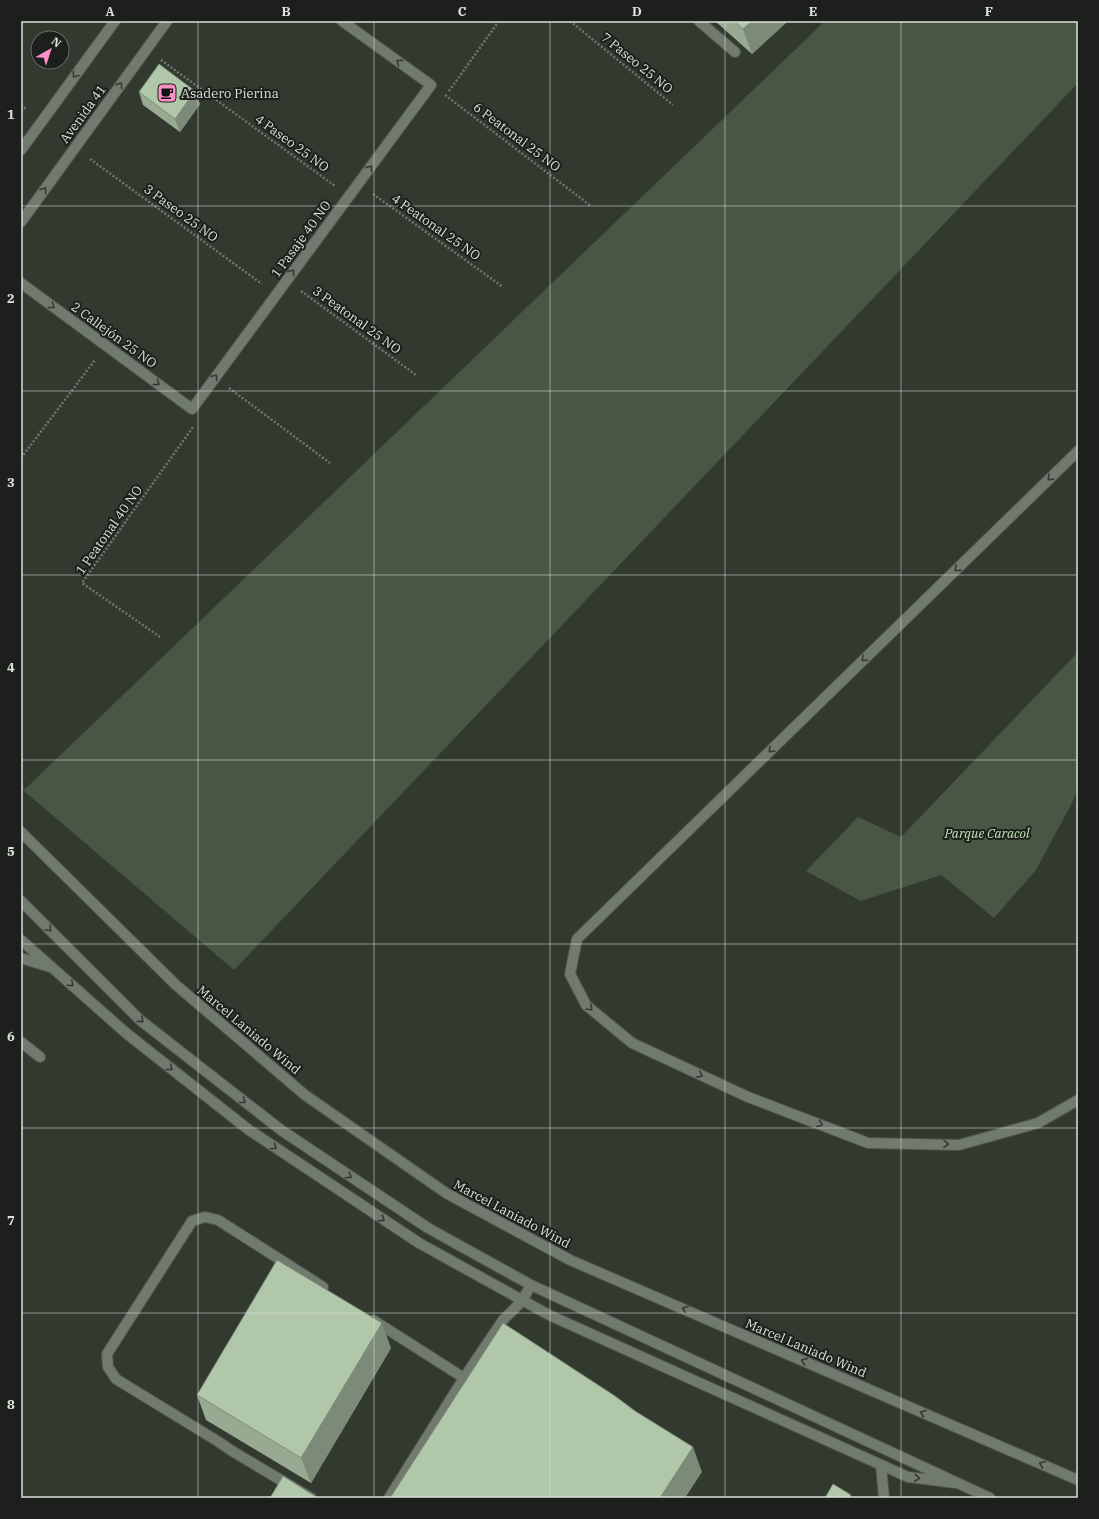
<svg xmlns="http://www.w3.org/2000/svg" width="1099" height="1519" font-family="'IBM Plex Serif',serif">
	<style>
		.green { fill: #485744 }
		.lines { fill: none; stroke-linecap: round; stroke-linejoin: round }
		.service-casing { stroke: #50574e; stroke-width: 12 }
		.minor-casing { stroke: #50574e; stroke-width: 12 }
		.secondary-casing { stroke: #50574e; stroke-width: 12 }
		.path { stroke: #70766d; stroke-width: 2.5; stroke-dasharray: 2 2; stroke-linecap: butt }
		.service { stroke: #717a6e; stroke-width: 10 }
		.minor { stroke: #717a6e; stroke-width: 10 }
		.secondary { stroke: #717a6e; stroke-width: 10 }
		.wall { fill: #98ab92 }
		.shaded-wall { fill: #7c8b77 }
		.building { fill: #b1c7aa; stroke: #7c8b77 }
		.oneway { stroke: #363a34 }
		.grid { fill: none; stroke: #dce1db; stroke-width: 1; stroke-opacity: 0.55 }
		.labels { text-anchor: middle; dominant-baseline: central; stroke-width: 4; stroke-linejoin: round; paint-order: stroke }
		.street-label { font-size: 13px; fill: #dce1db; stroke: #1c1f1b }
		.poi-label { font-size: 13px; fill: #dce1db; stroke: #1c1f1b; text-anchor: start }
		.park-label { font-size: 13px; font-style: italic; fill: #c2e8b7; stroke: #1c1f1b }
		.neatline { fill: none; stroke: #dce1db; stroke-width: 1.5 }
		.grid-label { font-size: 13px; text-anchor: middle; font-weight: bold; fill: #dce1db }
	</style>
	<rect width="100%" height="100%" fill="#32392f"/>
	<g class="green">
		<polygon points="825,21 1078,21 1078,83 234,970 23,790 21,788 21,776 24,790"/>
		<polygon points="1078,652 1078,788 1072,803 1036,870 994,918 941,875 861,901 806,871 858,817 901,837"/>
	</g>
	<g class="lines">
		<g class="service-casing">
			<g id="service">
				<polyline points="21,940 126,1033 249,1130 419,1243 549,1315 908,1477 956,1483"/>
				<polyline points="21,958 50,967"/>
				<polyline points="21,1042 40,1057"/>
				<polyline points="373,1320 464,1378"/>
				<polyline points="881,1465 884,1498"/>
				<polyline points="311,1498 232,1451 219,1442 116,1379 108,1367 107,1354 192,1221 205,1217 218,1220 323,1287"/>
				<polyline points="389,1498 464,1378 503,1320 522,1301 531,1285"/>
			</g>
		</g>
		<g class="minor-casing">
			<g id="minor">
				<polyline points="699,21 735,52"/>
				<polyline points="21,150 115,21"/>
				<polyline points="21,222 167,21"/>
				<polyline points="21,283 192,409 431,85 342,21"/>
				<polyline points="1078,451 577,939 570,974 586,1005 632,1043 748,1097 868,1143 959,1145 1038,1123 1078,1100"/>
			</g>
		</g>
		<g class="secondary-casing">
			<g id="secondary">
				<polyline points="21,832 176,985 305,1095 446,1193 570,1260 1078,1480"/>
				<polyline points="21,901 140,1020 281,1130 428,1228 531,1285 990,1498"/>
			</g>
		</g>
		<g class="path">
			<polyline points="570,21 673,105"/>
			<polyline points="161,60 335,186"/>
			<polyline points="449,91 499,21"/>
			<polyline points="445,95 591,206"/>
			<polyline points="21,105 27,110"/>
			<polyline points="90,159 262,284"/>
			<polyline points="373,194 503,287"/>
			<polyline points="301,291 416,375"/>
			<polyline points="229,388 330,463"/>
			<polyline points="21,458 95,360"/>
			<polyline points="160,637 82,583 193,427"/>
		</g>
		<use href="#service" class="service"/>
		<use href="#minor" class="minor"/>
		<use href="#secondary" class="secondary"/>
	</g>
	<g class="wall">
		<polygon points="715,21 788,21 752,54"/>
		<polygon points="139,92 200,104 180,132 143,105"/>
		<polygon points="391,1348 311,1483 206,1420 197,1395"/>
	</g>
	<g class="shaded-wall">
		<polygon points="752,21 788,21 752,54 743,29"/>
		<polygon points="195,91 200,104 180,132 175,119"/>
		<polygon points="382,1323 391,1348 311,1483 301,1458"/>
		<polygon points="693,1447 702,1472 685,1498 660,1498"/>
	</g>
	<g class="building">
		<polygon points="734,21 752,21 743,29"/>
		<polygon points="159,64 195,91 175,119 139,92"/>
		<polygon points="277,1260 382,1323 301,1458 197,1395"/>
		<polygon points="503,1323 615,1396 635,1411 693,1447 660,1498 390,1498"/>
		<polygon points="283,1476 318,1498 270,1498"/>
		<polygon points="833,1484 851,1495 849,1498 825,1498"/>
	</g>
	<defs><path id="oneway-chevron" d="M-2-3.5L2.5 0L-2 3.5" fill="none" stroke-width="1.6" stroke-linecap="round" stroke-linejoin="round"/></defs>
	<g class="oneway">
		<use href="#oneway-chevron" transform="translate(399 62) rotate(-144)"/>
		<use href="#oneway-chevron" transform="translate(75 75) rotate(126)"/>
		<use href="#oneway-chevron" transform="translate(120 85) rotate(-54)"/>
		<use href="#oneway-chevron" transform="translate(370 168) rotate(-54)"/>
		<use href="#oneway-chevron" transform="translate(44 190) rotate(-54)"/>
		<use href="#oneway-chevron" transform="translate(292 272) rotate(-54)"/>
		<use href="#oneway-chevron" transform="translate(52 306) rotate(36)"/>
		<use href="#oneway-chevron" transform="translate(215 377) rotate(-54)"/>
		<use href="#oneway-chevron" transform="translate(157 383) rotate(36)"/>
		<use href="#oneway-chevron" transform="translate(1050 478) rotate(136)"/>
		<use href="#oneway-chevron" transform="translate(957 569) rotate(136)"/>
		<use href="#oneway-chevron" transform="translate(864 659) rotate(136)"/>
		<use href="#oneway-chevron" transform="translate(771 750) rotate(136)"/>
		<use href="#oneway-chevron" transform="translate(49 929) rotate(45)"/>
		<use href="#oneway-chevron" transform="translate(71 984) rotate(42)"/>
		<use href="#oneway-chevron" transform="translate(590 1008) rotate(43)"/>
		<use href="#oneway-chevron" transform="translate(141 1020) rotate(41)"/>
		<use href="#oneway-chevron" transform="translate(170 1068) rotate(38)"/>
		<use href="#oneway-chevron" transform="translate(700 1075) rotate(25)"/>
		<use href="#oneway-chevron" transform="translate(243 1101) rotate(38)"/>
		<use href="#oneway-chevron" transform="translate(820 1124) rotate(21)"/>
		<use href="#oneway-chevron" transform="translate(946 1144) rotate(1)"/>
		<use href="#oneway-chevron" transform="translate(274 1147) rotate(34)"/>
		<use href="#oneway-chevron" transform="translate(349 1176) rotate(34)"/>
		<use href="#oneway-chevron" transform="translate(382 1219) rotate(34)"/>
		<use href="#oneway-chevron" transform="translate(685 1309) rotate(-157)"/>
		<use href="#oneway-chevron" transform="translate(804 1361) rotate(-157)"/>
		<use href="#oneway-chevron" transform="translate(923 1413) rotate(-157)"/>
		<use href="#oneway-chevron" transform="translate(1042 1464) rotate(-157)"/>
		<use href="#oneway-chevron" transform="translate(917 1478) rotate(6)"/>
	</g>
	<path class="grid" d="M 198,21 L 198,1498M 374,21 L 374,1498M 550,21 L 550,1498M 725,21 L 725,1498M 901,21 L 901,1498M 21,206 L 1078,206M 21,391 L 1078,391M 21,575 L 1078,575M 21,760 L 1078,760M 21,944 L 1078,944M 21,1128 L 1078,1128M 21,1313 L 1078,1313"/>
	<defs>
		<g id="cafe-square" transform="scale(1)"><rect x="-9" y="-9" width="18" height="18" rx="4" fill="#fa8fc6" stroke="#1c1f1b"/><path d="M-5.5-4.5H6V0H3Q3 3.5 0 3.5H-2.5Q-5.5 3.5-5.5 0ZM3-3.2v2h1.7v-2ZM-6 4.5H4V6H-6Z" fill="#111"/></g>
	</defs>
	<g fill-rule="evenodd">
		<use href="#cafe-square" x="167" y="93"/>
	</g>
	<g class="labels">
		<g class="street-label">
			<text transform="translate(637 63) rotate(39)">7 Paseo 25 NO</text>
			<text transform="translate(83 114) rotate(-54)">Avenida 41</text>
			<text transform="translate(517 137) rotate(37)">6 Peatonal 25 NO</text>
			<text transform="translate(292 143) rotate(36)">4 Paseo 25 NO</text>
			<text transform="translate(181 213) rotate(36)">3 Paseo 25 NO</text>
			<text transform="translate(436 227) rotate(35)">4 Peatonal 25 NO</text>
			<text transform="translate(301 239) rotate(-54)">1 Pasaje 40 NO</text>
			<text transform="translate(357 320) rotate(36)">3 Peatonal 25 NO</text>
			<text transform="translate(114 335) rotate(36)">2 Callejón 25 NO</text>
			<text transform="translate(109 530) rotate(-55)">1 Peatonal 40 NO</text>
			<text transform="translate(249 1030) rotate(40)">Marcel Laniado Wind</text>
			<text transform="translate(512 1214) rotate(28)">Marcel Laniado Wind</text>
			<text transform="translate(806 1348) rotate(23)">Marcel Laniado Wind</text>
		</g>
		<g class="poi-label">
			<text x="181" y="93">Asadero Pierina</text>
		</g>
		<g class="park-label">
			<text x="987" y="833">Parque Caracol</text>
		</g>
	</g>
	<rect width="1099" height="1519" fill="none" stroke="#1c1f1b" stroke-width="44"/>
	<g transform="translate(50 50) rotate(39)"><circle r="19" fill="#1c1f1b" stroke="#696d68"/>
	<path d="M0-3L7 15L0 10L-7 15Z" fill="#fa8fc6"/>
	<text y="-6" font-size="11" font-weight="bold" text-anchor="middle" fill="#dce1db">N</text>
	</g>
	<rect x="22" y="22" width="1055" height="1475" class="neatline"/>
	<g class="grid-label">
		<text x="110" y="16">A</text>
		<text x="286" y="16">B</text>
		<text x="462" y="16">C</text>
		<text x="637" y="16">D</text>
		<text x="813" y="16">E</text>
		<text x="989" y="16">F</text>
		<text x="11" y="119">1</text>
		<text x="11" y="303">2</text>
		<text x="11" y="487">3</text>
		<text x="11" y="672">4</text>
		<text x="11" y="856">5</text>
		<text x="11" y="1041">6</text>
		<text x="11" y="1225">7</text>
		<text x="11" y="1409">8</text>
	</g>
</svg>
